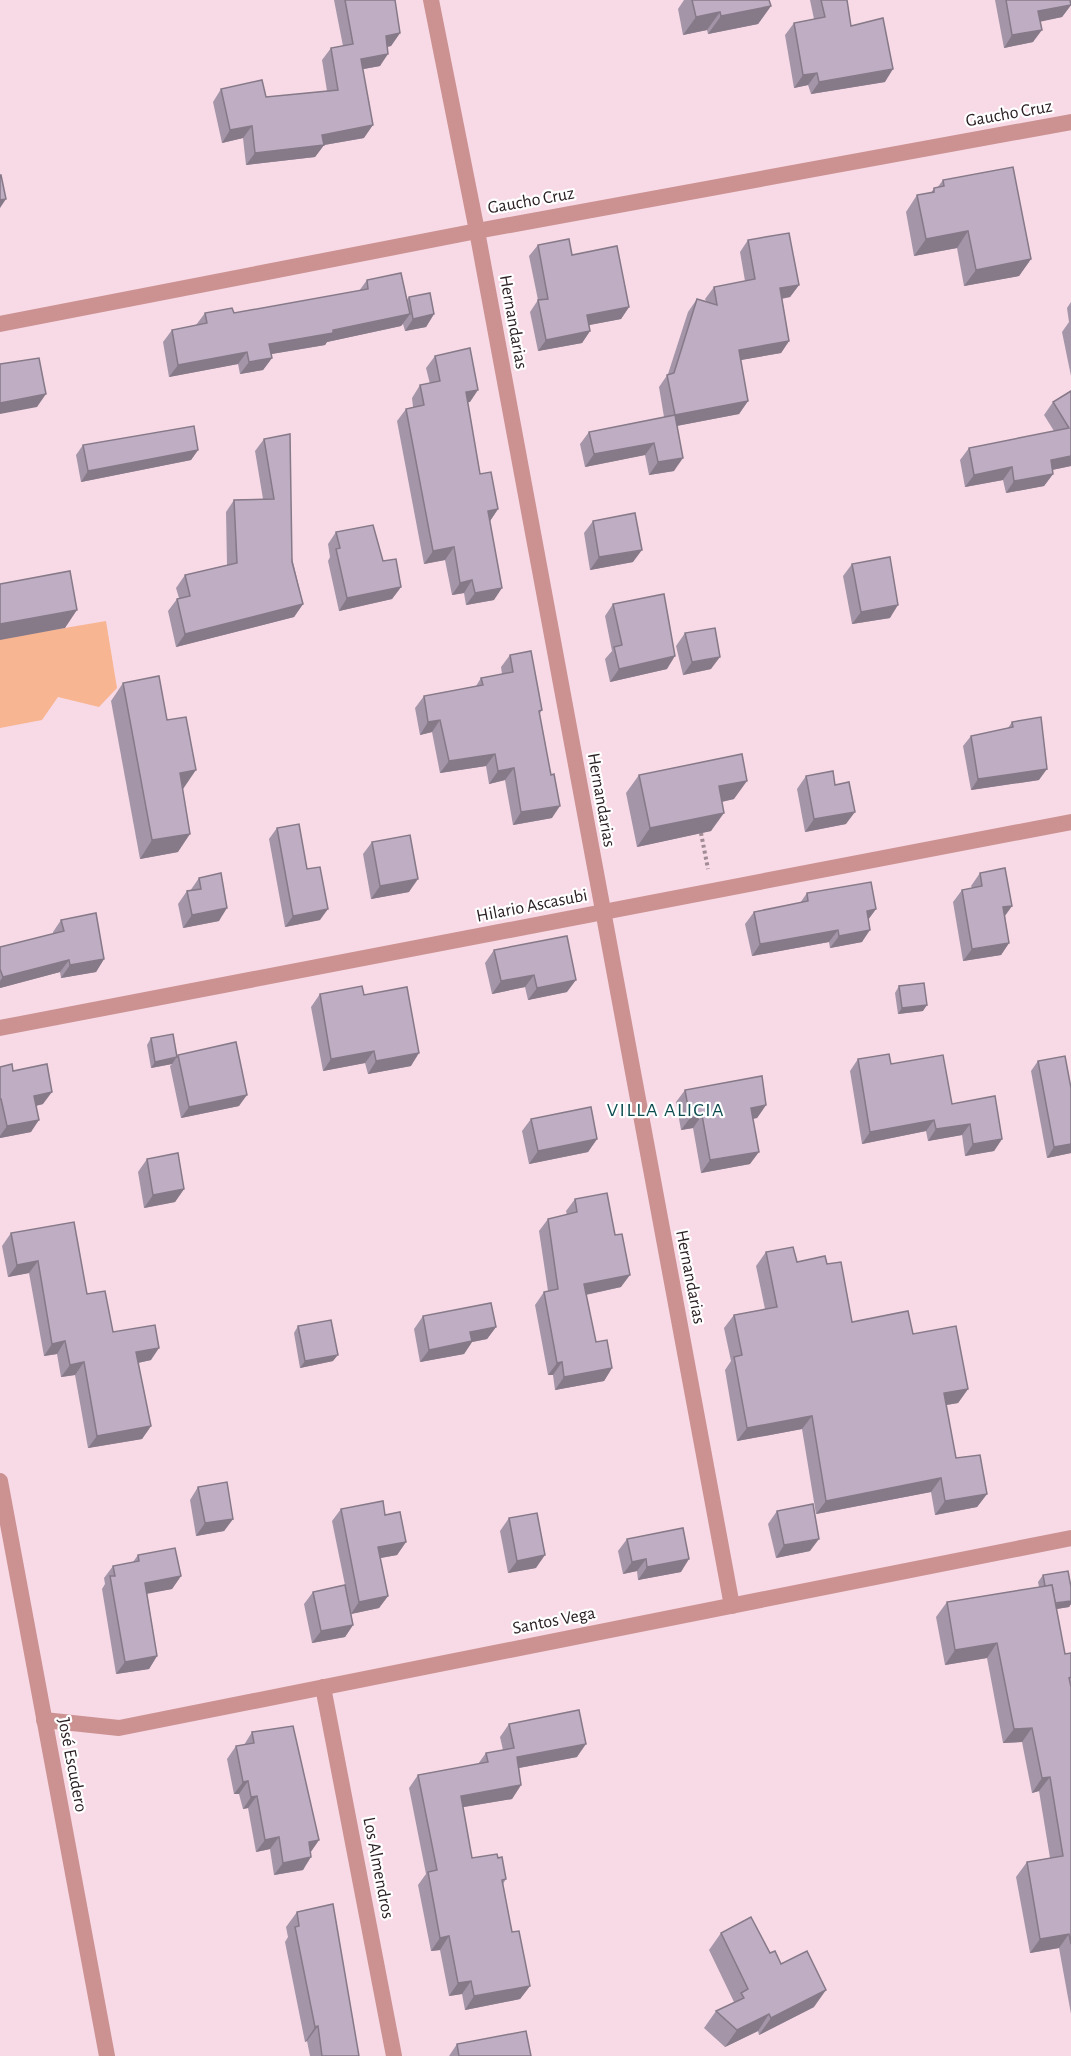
<svg xmlns="http://www.w3.org/2000/svg" width="1071" height="2056" font-family="'Alegreya Sans',sans-serif">
	<style>
		.green { fill: #f8b591 }
		.lines { fill: none; stroke-linecap: round; stroke-linejoin: round }
		.path { stroke: #a08b94; stroke-width: 4; stroke-dasharray: 3 3; stroke-linecap: butt }
		.minor { stroke: #cc9292; stroke-width: 16 }
		.wall { fill: #a495a8 }
		.shaded-wall { fill: #867988 }
		.building { fill: #bfadc3; stroke: #867988; stroke-width: 1.5 }
		.labels { text-anchor: middle; dominant-baseline: central; stroke-width: 4.5; stroke-linejoin: round; paint-order: stroke }
		.street-label { font-size: 18px; fill: #2b2025; stroke: #fff }
		.neighbourhood-label { font-size: 20px; letter-spacing: 1.5px; fill: #0d4c51; stroke: #fff }
	</style>
	<rect width="100%" height="100%" fill="#f8dae7"/>
	<polygon class="green" points="106,621 117,688 99,707 58,697 42,720 0,728 0,639"/>
	<g class="lines">
		<polyline class="path" points="701,833 708,869"/>
		<g class="minor">
			<polyline points="431,0 477,231 732,1606"/>
			<polyline points="0,324 477,231 1071,122"/>
			<polyline points="0,1028 1071,822"/>
			<polyline points="0,1481 107,2056"/>
			<polyline points="323,1687 394,2056"/>
			<polyline points="44,1720 119,1728 1071,1538"/>
		</g>
	</g>
	<g class="wall">
		<polygon points="334,0 395,0 400,33 391,46 387,47 380,66 363,69 364,138 324,145 315,157 246,165 243,138 222,143 213,102 221,89 266,97 327,91 322,60 331,48 343,46"/>
		<polygon points="684,0 769,0 771,6 758,24 708,34 707,30 683,35 678,9"/>
		<polygon points="810,0 847,0 851,26 885,82 811,94 808,85 794,88 785,35 794,23 814,19"/>
		<polygon points="995,0 1070,0 1071,5 1062,17 1040,21 1033,42 1004,48"/>
		<polygon points="943,180 1031,259 1019,276 964,286 957,248 914,256 906,212 917,195 931,193 934,188 937,188"/>
		<polygon points="748,240 799,285 790,297 782,299 789,341 781,353 740,360 748,401 739,414 676,426 674,471 649,475 645,455 585,467 580,444 589,432 664,417 659,387 668,374 688,312 697,299 706,301 705,299 714,287 745,281 740,252"/>
		<polygon points="538,245 572,255 629,307 621,319 589,325 590,331 582,343 538,351 530,312 538,300 529,256"/>
		<polygon points="367,280 407,300 409,297 434,314 426,327 405,331 403,324 401,326 327,342 325,345 271,354 272,358 263,370 240,374 238,364 169,377 163,342 172,330 196,325 205,313 234,313 359,291"/>
		<polygon points="1071,302 1071,376 1062,332 1069,322 1067,308"/>
		<polygon points="435,356 470,402 467,402 480,474 498,509 490,521 494,600 466,605 464,593 452,595 445,560 424,564 397,421 406,409 413,407 412,398 420,385 430,384 426,368"/>
		<polygon points="1071,391 1071,466 1052,470 1053,474 1044,486 1006,493 1003,480 965,487 960,460 969,448 1054,431 1044,415 1053,402"/>
		<polygon points="264,439 303,604 294,617 176,647 168,611 177,599 179,598 176,588 185,575 227,565 226,512 234,500 263,499 255,451"/>
		<polygon points="83,445 198,450 191,460 81,482 76,455"/>
		<polygon points="593,521 633,562 590,570 584,533"/>
		<polygon points="336,532 383,561 401,587 392,599 339,611 328,561 330,557 328,544"/>
		<polygon points="852,564 890,618 852,624 843,576"/>
		<polygon points="613,604 667,669 610,682 605,659 612,651 605,616"/>
		<polygon points="685,633 711,669 683,675 676,646"/>
		<polygon points="510,655 542,710 539,715 552,818 513,825 505,780 489,784 486,766 440,773 432,732 420,735 415,708 424,696 476,686 481,678 502,674 501,667"/>
		<polygon points="123,683 167,720 182,789 178,852 140,859 111,701"/>
		<polygon points="1012,722 1039,780 971,790 963,746 971,736 1008,728"/>
		<polygon points="639,775 734,799 722,802 711,831 637,847 626,793"/>
		<polygon points="806,776 835,785 846,824 805,832 797,789"/>
		<polygon points="277,828 307,869 320,920 285,927 269,839"/>
		<polygon points="372,842 409,892 371,899 363,854"/>
		<polygon points="980,873 1012,906 1005,916 1009,943 1001,955 963,961 953,902 962,890 972,888 971,886"/>
		<polygon points="199,878 219,921 183,928 178,904 187,891 190,891"/>
		<polygon points="807,893 876,909 868,920 862,942 830,948 829,942 752,956 745,924 754,912 800,903"/>
		<polygon points="61,920 104,959 96,972 61,978 60,972 0,988 0,947 53,934 53,932"/>
		<polygon points="494,950 567,992 528,1000 525,987 492,994 485,963"/>
		<polygon points="899,986 923,1011 898,1014 895,993"/>
		<polygon points="320,994 364,995 411,1066 368,1074 365,1063 323,1071 311,1007"/>
		<polygon points="151,1038 177,1056 178,1055 239,1106 181,1118 170,1066 172,1064 151,1068 147,1045"/>
		<polygon points="858,1059 891,1064 952,1104 1002,1139 994,1151 965,1156 962,1135 928,1141 926,1131 862,1144 850,1071"/>
		<polygon points="1038,1061 1071,1153 1047,1158 1031,1071"/>
		<polygon points="0,1067 13,1071 43,1104 36,1106 31,1132 0,1138"/>
		<polygon points="685,1090 766,1105 757,1118 753,1119 750,1164 701,1173 693,1128 681,1130 676,1102"/>
		<polygon points="531,1119 597,1139 588,1152 529,1164 522,1131"/>
		<polygon points="147,1159 184,1189 175,1202 144,1208 138,1172"/>
		<polygon points="575,1199 621,1287 586,1295 596,1342 612,1368 604,1381 555,1390 553,1375 548,1375 535,1305 544,1292 548,1291 539,1231 548,1219 567,1215 566,1211"/>
		<polygon points="11,1233 87,1294 113,1332 151,1360 138,1363 151,1426 142,1439 88,1448 75,1375 61,1377 57,1354 44,1356 29,1273 8,1277 2,1246"/>
		<polygon points="766,1252 797,1262 827,1264 852,1322 913,1334 968,1389 958,1403 946,1405 956,1458 987,1494 977,1507 935,1515 931,1492 816,1514 802,1429 737,1441 725,1370 731,1361 724,1328 734,1315 765,1309 756,1266"/>
		<polygon points="423,1316 496,1327 487,1339 472,1342 464,1354 420,1362 414,1329"/>
		<polygon points="298,1326 333,1361 300,1368 294,1333"/>
		<polygon points="198,1487 233,1519 224,1531 196,1536 190,1500"/>
		<polygon points="341,1509 385,1515 406,1542 397,1555 380,1558 388,1596 379,1608 351,1614 353,1625 345,1637 312,1643 304,1604 313,1592 345,1585 332,1521"/>
		<polygon points="777,1511 810,1551 776,1558 768,1524"/>
		<polygon points="509,1518 536,1568 508,1573 500,1531"/>
		<polygon points="627,1539 681,1572 638,1580 637,1571 623,1574 618,1551"/>
		<polygon points="138,1555 181,1576 172,1589 147,1593 157,1656 149,1669 116,1674 102,1589 105,1584 104,1578 113,1566 133,1562"/>
		<polygon points="1043,1575 1071,1601 1071,1604 1069,1607 1056,1609 1065,1654 1071,1653 1071,2014 1059,1948 1030,1953 1016,1877 1027,1862 1050,1858 1039,1791 1032,1793 1022,1742 1003,1743 987,1658 945,1665 936,1617 947,1602 1039,1587 1038,1582"/>
		<polygon points="509,1724 577,1757 519,1768 521,1785 512,1799 463,1807 472,1858 506,1879 503,1884 512,1932 530,1986 520,1999 465,2010 462,1994 449,1996 440,1950 431,1951 418,1885 426,1874 409,1788 418,1775 478,1764 486,1753 503,1750 500,1737"/>
		<polygon points="252,1732 319,1840 310,1853 303,1870 274,1875 270,1849 256,1852 248,1808 243,1809 239,1794 234,1794 227,1759 236,1746 244,1745"/>
		<polygon points="297,1912 359,2056 310,2056 307,2041 305,2042 285,1942 288,1937 286,1927"/>
		<polygon points="721,1933 770,1953 781,1964 814,2007 759,2035 758,2031 725,2047 704,2028 716,2011 734,2002 709,1950"/>
		<polygon points="457,2044 531,2056 449,2056"/>
	</g>
	<g class="shaded-wall">
		<polygon points="1071,5 1062,17 1030,24 1038,11"/>
		<polygon points="771,6 758,24 708,34 721,16"/>
		<polygon points="720,12 707,30 683,35 696,17"/>
		<polygon points="1042,30 1033,42 1004,48 1012,35"/>
		<polygon points="400,33 391,46 377,49 386,36"/>
		<polygon points="388,54 380,66 353,71 361,59"/>
		<polygon points="893,69 885,82 811,94 819,82"/>
		<polygon points="817,73 808,85 794,88 803,75"/>
		<polygon points="373,125 364,138 324,145 315,157 246,165 255,153 322,135"/>
		<polygon points="252,126 243,138 222,143 230,130"/>
		<polygon points="6,199 0,208 0,200"/>
		<polygon points="968,231 957,248 914,256 926,239"/>
		<polygon points="1031,259 1019,276 964,286 976,270"/>
		<polygon points="799,285 790,297 771,300 780,288"/>
		<polygon points="629,307 621,319 579,327 587,315"/>
		<polygon points="410,314 401,326 327,342 325,345 260,356 269,344"/>
		<polygon points="434,314 426,327 405,331 413,319"/>
		<polygon points="590,331 582,343 538,351 546,340"/>
		<polygon points="789,341 781,353 730,362 739,350"/>
		<polygon points="247,352 238,364 169,377 178,365"/>
		<polygon points="272,358 263,370 240,374 249,362"/>
		<polygon points="478,390 470,402 457,404 466,392"/>
		<polygon points="46,394 37,407 0,414 0,403"/>
		<polygon points="748,401 739,414 666,428 675,415"/>
		<polygon points="654,443 645,455 585,467 594,454"/>
		<polygon points="198,450 191,460 81,482 88,471"/>
		<polygon points="1071,456 1071,466 1042,472 1051,460"/>
		<polygon points="683,458 674,471 649,475 658,462"/>
		<polygon points="1012,467 1003,480 965,487 974,475"/>
		<polygon points="1053,474 1044,486 1006,493 1014,481"/>
		<polygon points="498,509 490,521 488,511"/>
		<polygon points="454,547 445,560 424,564 433,551"/>
		<polygon points="642,550 633,562 590,570 599,557"/>
		<polygon points="472,580 464,593 452,595 460,583"/>
		<polygon points="401,587 392,599 339,611 347,598"/>
		<polygon points="502,588 494,600 466,605 475,593"/>
		<polygon points="303,604 294,617 176,647 185,634"/>
		<polygon points="898,605 890,618 852,624 861,612"/>
		<polygon points="77,610 65,628 0,640 0,624"/>
		<polygon points="675,656 667,669 610,682 619,669"/>
		<polygon points="720,657 711,669 683,675 692,662"/>
		<polygon points="440,720 432,732 420,735 428,722"/>
		<polygon points="495,754 486,766 440,773 449,761"/>
		<polygon points="514,768 505,780 489,784 498,771"/>
		<polygon points="1047,769 1039,780 971,790 978,779"/>
		<polygon points="196,770 183,789 180,773"/>
		<polygon points="747,781 734,799 706,805 719,786"/>
		<polygon points="560,806 552,818 513,825 521,812"/>
		<polygon points="855,812 846,824 805,832 814,819"/>
		<polygon points="724,813 711,831 637,847 650,828"/>
		<polygon points="190,834 178,852 140,859 152,840"/>
		<polygon points="418,879 409,892 371,899 380,886"/>
		<polygon points="1012,906 1003,918 1003,907"/>
		<polygon points="227,908 219,921 183,928 192,915"/>
		<polygon points="328,909 320,920 285,927 293,916"/>
		<polygon points="876,909 867,921 867,911"/>
		<polygon points="838,930 829,942 752,956 760,944"/>
		<polygon points="870,930 862,942 830,948 839,936"/>
		<polygon points="1009,943 1001,955 963,961 972,949"/>
		<polygon points="104,959 96,972 61,978 70,965"/>
		<polygon points="69,960 60,972 0,988 0,981 3,977"/>
		<polygon points="534,975 525,987 492,994 501,981"/>
		<polygon points="576,980 567,992 528,1000 537,988"/>
		<polygon points="927,1005 923,1011 898,1014 902,1008"/>
		<polygon points="374,1051 365,1063 323,1071 331,1059"/>
		<polygon points="419,1053 411,1066 368,1074 376,1061"/>
		<polygon points="176,1058 172,1064 151,1068 155,1062"/>
		<polygon points="52,1092 43,1104 26,1108 34,1096"/>
		<polygon points="247,1095 239,1106 181,1118 189,1107"/>
		<polygon points="766,1105 757,1118 742,1120 751,1108"/>
		<polygon points="702,1115 693,1128 681,1130 690,1118"/>
		<polygon points="39,1120 31,1132 0,1138 0,1136 7,1126"/>
		<polygon points="934,1120 926,1131 862,1144 870,1132"/>
		<polygon points="970,1124 962,1135 928,1141 936,1129"/>
		<polygon points="597,1139 588,1152 529,1164 538,1151"/>
		<polygon points="1002,1139 994,1151 965,1156 973,1144"/>
		<polygon points="1071,1144 1071,1153 1047,1158 1054,1147"/>
		<polygon points="759,1152 750,1164 701,1173 710,1160"/>
		<polygon points="184,1189 175,1202 144,1208 153,1195"/>
		<polygon points="38,1261 29,1273 8,1277 17,1265"/>
		<polygon points="630,1275 621,1287 575,1297 584,1284"/>
		<polygon points="496,1327 487,1339 472,1342 464,1354 420,1362 429,1350 470,1332"/>
		<polygon points="65,1341 57,1354 44,1356 52,1344"/>
		<polygon points="159,1348 151,1360 128,1365 136,1352"/>
		<polygon points="338,1355 333,1361 300,1368 305,1361"/>
		<polygon points="84,1362 75,1375 61,1377 70,1365"/>
		<polygon points="562,1362 553,1375 548,1375 557,1363"/>
		<polygon points="612,1368 604,1381 555,1390 564,1377"/>
		<polygon points="968,1389 958,1403 935,1407 944,1393"/>
		<polygon points="812,1416 802,1429 737,1441 747,1428"/>
		<polygon points="151,1426 142,1439 88,1448 97,1436"/>
		<polygon points="941,1478 931,1492 816,1514 826,1501"/>
		<polygon points="987,1494 977,1507 935,1515 945,1501"/>
		<polygon points="233,1519 224,1531 196,1536 205,1523"/>
		<polygon points="819,1539 810,1551 776,1558 784,1545"/>
		<polygon points="406,1542 397,1555 370,1560 378,1547"/>
		<polygon points="545,1555 536,1568 508,1573 517,1561"/>
		<polygon points="646,1559 637,1571 623,1574 632,1562"/>
		<polygon points="689,1559 681,1572 638,1580 647,1567"/>
		<polygon points="181,1576 172,1589 136,1596 145,1583"/>
		<polygon points="388,1596 379,1608 351,1614 359,1602"/>
		<polygon points="1071,1601 1071,1604 1069,1607 1044,1611 1048,1605"/>
		<polygon points="353,1625 345,1637 312,1643 321,1631"/>
		<polygon points="997,1643 987,1658 945,1665 955,1650"/>
		<polygon points="157,1656 149,1669 116,1674 125,1662"/>
		<polygon points="1032,1728 1022,1742 1003,1743 1014,1729"/>
		<polygon points="586,1744 577,1757 508,1770 517,1757"/>
		<polygon points="1050,1777 1039,1791 1032,1793 1042,1778"/>
		<polygon points="248,1781 239,1794 234,1794 243,1782"/>
		<polygon points="521,1785 512,1799 452,1809 461,1796"/>
		<polygon points="257,1796 248,1808 243,1809 251,1797"/>
		<polygon points="279,1837 270,1849 256,1852 265,1840"/>
		<polygon points="319,1840 310,1853 309,1842"/>
		<polygon points="311,1857 303,1870 274,1875 283,1863"/>
		<polygon points="1069,1934 1059,1948 1030,1953 1040,1939"/>
		<polygon points="449,1936 440,1950 431,1951 440,1938"/>
		<polygon points="471,1981 462,1994 449,1996 458,1983"/>
		<polygon points="530,1986 520,1999 465,2010 474,1996"/>
		<polygon points="826,1990 814,2007 759,2035 771,2018"/>
		<polygon points="769,2014 758,2031 725,2047 737,2030"/>
		<polygon points="318,2026 307,2041 305,2042 315,2027"/>
	</g>
	<g class="building">
		<polygon points="345,0 395,0 400,33 386,36 388,54 361,59 373,125 322,135 324,145 255,153 252,126 230,130 221,89 262,80 266,97 338,90 331,48 353,44"/>
		<polygon points="692,0 769,0 771,6 721,16 720,12 696,17"/>
		<polygon points="821,0 847,0 851,26 883,18 893,69 819,82 817,73 803,75 794,23 825,17"/>
		<polygon points="1006,0 1070,0 1071,5 1038,11 1042,30 1012,35"/>
		<polygon points="1013,167 1031,259 976,270 968,231 926,239 917,195 934,192 934,188 944,186 943,180"/>
		<polygon points="0,175 1,175 6,199 0,200"/>
		<polygon points="789,233 799,285 780,288 789,341 739,350 748,401 675,415 667,375 674,373 697,299 717,305 714,287 755,279 748,240"/>
		<polygon points="569,239 572,255 617,246 629,307 587,315 590,331 546,340 538,300 548,299 538,245"/>
		<polygon points="401,273 410,314 333,330 333,333 269,344 272,358 249,362 247,352 178,365 172,330 207,323 205,313 232,308 234,313 368,289 367,280"/>
		<polygon points="430,293 434,314 413,319 409,297"/>
		<polygon points="470,348 478,390 466,392 480,474 491,472 498,509 488,511 502,588 475,593 472,580 460,583 454,547 433,551 406,409 424,405 420,385 440,381 435,356"/>
		<polygon points="39,358 46,394 0,403 0,364"/>
		<polygon points="1071,391 1071,456 1051,460 1053,474 1014,481 1012,467 974,475 969,448 1069,428 1053,402"/>
		<polygon points="675,415 683,458 658,462 654,443 594,454 589,432"/>
		<polygon points="194,426 198,450 88,471 83,445"/>
		<polygon points="290,434 292,562 303,604 185,634 177,599 190,596 185,575 237,563 234,500 274,499 264,439"/>
		<polygon points="635,513 642,550 599,557 593,521"/>
		<polygon points="373,525 383,561 396,559 401,587 347,598 336,549 340,548 336,532"/>
		<polygon points="890,557 898,605 861,612 852,564"/>
		<polygon points="70,571 77,610 0,624 0,584"/>
		<polygon points="664,594 675,656 619,669 614,647 622,645 613,604"/>
		<polygon points="715,628 720,657 692,662 685,633"/>
		<polygon points="531,651 542,710 539,711 551,775 554,774 560,806 521,812 514,768 498,771 495,754 449,761 440,720 428,722 424,696 483,685 481,678 513,672 510,655"/>
		<polygon points="159,676 167,720 186,717 196,770 180,773 190,834 152,840 123,683"/>
		<polygon points="1041,717 1047,769 978,779 971,736 1013,727 1012,722"/>
		<polygon points="742,754 747,781 719,786 724,813 650,828 639,775"/>
		<polygon points="833,771 835,785 849,782 855,812 814,819 806,776"/>
		<polygon points="299,824 307,869 320,867 328,909 293,916 277,828"/>
		<polygon points="410,835 418,879 380,886 372,842"/>
		<polygon points="1005,868 1012,906 1003,907 1009,943 972,949 962,890 982,886 980,873"/>
		<polygon points="221,873 227,908 192,915 187,891 201,889 199,878"/>
		<polygon points="871,882 876,909 867,911 870,930 839,936 838,930 760,944 754,912 808,901 807,893"/>
		<polygon points="96,913 104,959 70,965 69,960 3,977 0,969 0,947 64,931 61,920"/>
		<polygon points="567,936 576,980 537,988 534,975 501,981 494,950"/>
		<polygon points="924,983 927,1005 902,1008 899,986"/>
		<polygon points="362,986 364,995 407,987 419,1053 376,1061 374,1051 331,1059 320,994"/>
		<polygon points="173,1034 177,1057 155,1062 151,1038"/>
		<polygon points="236,1042 247,1095 189,1107 178,1055"/>
		<polygon points="889,1054 891,1064 943,1055 952,1104 995,1096 1002,1139 973,1144 970,1124 936,1129 934,1120 870,1132 858,1059"/>
		<polygon points="1065,1056 1071,1088 1071,1144 1054,1147 1038,1061"/>
		<polygon points="12,1064 13,1071 47,1064 52,1092 34,1096 39,1120 7,1126 1,1099 0,1099 0,1067"/>
		<polygon points="762,1076 766,1105 751,1108 759,1152 710,1160 702,1115 690,1118 685,1090"/>
		<polygon points="591,1107 597,1139 538,1151 531,1119"/>
		<polygon points="178,1153 184,1189 153,1195 147,1159"/>
		<polygon points="607,1193 615,1235 622,1234 630,1275 584,1284 596,1342 607,1340 612,1368 564,1377 562,1362 557,1363 544,1292 558,1289 548,1219 577,1212 575,1199"/>
		<polygon points="74,1222 87,1294 105,1291 113,1332 155,1325 159,1348 136,1352 151,1426 97,1436 84,1362 70,1365 65,1341 52,1344 38,1261 17,1265 11,1233"/>
		<polygon points="793,1247 797,1262 825,1256 827,1264 841,1262 852,1322 908,1311 913,1334 956,1326 968,1389 944,1393 956,1458 980,1455 987,1494 945,1501 941,1478 826,1501 812,1416 747,1428 734,1357 742,1355 734,1315 777,1307 766,1252"/>
		<polygon points="491,1303 496,1327 470,1332 472,1341 429,1350 423,1316"/>
		<polygon points="331,1320 338,1355 305,1361 298,1326"/>
		<polygon points="227,1482 233,1519 205,1523 198,1487"/>
		<polygon points="383,1501 385,1515 400,1512 406,1542 378,1547 388,1596 359,1602 341,1509"/>
		<polygon points="813,1504 819,1539 784,1545 777,1511"/>
		<polygon points="537,1513 545,1555 517,1561 509,1518"/>
		<polygon points="683,1528 689,1559 647,1567 646,1559 632,1562 627,1539"/>
		<polygon points="175,1548 181,1576 145,1583 157,1656 125,1662 110,1576 115,1576 113,1566 139,1561 138,1555"/>
		<polygon points="1068,1571 1071,1587 1071,1601 1055,1603 1052,1585 1045,1586 1043,1575"/>
		<polygon points="345,1585 353,1625 321,1631 313,1592"/>
		<polygon points="1052,1585 1065,1654 1071,1653 1071,1677 1069,1678 1071,1687 1071,1944 1069,1934 1040,1939 1027,1862 1063,1856 1050,1777 1042,1778 1032,1728 1014,1729 997,1643 955,1650 947,1602"/>
		<polygon points="579,1710 586,1744 517,1757 521,1785 461,1796 472,1858 497,1854 498,1858 502,1857 506,1879 502,1880 512,1932 519,1931 530,1986 474,1996 471,1981 458,1983 449,1936 440,1938 428,1872 437,1870 418,1775 488,1762 486,1753 514,1748 509,1724"/>
		<polygon points="293,1726 319,1840 309,1842 311,1857 283,1863 279,1837 265,1840 257,1796 251,1797 248,1781 243,1782 236,1746 254,1743 252,1732"/>
		<polygon points="333,1904 359,2056 322,2056 318,2026 315,2027 295,1927 299,1926 297,1912"/>
		<polygon points="751,1917 770,1953 775,1951 781,1964 807,1951 826,1990 771,2018 769,2014 737,2030 716,2011 744,1998 741,1993 748,1989 721,1933"/>
		<polygon points="526,2031 531,2056 459,2056 457,2044"/>
	</g>
	<g class="labels">
		<g class="street-label">
			<text transform="translate(1009 114) rotate(-10)">Gaucho Cruz</text>
			<text transform="translate(531 201) rotate(-10)">Gaucho Cruz</text>
			<text transform="translate(513 322) rotate(80)">Hernandarias</text>
			<text transform="translate(601 800) rotate(80)">Hernandarias</text>
			<text transform="translate(532 906) rotate(-11)">Hilario Ascasubi</text>
			<text transform="translate(690 1277) rotate(79)">Hernandarias</text>
			<text transform="translate(554 1621) rotate(-11)">Santos Vega</text>
			<text transform="translate(72 1765) rotate(79)">José Escudero</text>
			<text transform="translate(378 1868) rotate(79)">Los Almendros</text>
		</g>
		<g class="neighbourhood-label">
			<text x="666" y="1110">VILLA ALICIA</text>
		</g>
	</g>
</svg>
